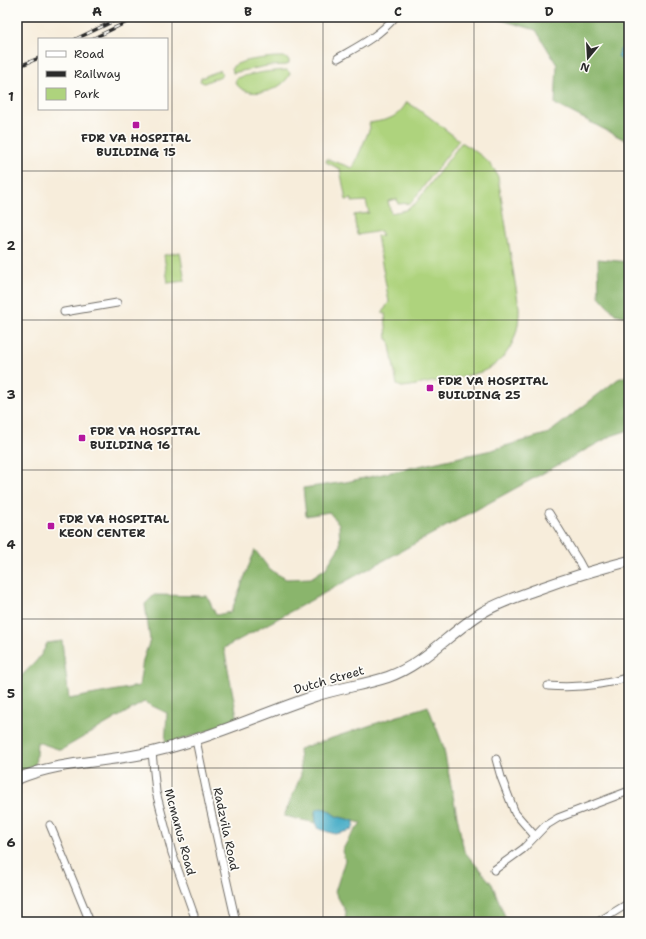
<svg xmlns="http://www.w3.org/2000/svg" width="646" height="939" font-family="'Shantell Sans',sans-serif">
	<style>
		.green { fill: #aed37d; stroke: #6c7f54 }
		.forest { fill: #8ab56c; stroke: #5a704c }
		.water { fill: #48adc7; stroke: #3a6c79 }
		.lines { fill: none; stroke-linecap: round; stroke-linejoin: round }
		.street-casing { stroke: #726f69; stroke-width: 9 }
		.secondary-casing { stroke: #726f69; stroke-width: 12 }
		.street { stroke: #fff; stroke-width: 7 }
		.secondary { stroke: #fff; stroke-width: 10 }
		.rail-casing { stroke: #2b2b2b; stroke-width: 3.5 }
		.rail { stroke: #fdfcf7; stroke-width: 2; stroke-dasharray: 6; stroke-linecap: butt }
		.grid { fill: none; stroke: #2b2b2b; stroke-width: 1; stroke-opacity: 0.55 }
		.poi-dot { fill: #b5179e; stroke: #fdfcf7; stroke-width: 1.5 }
		.labels { text-anchor: middle; dominant-baseline: central; stroke-width: 3.5; stroke-linejoin: round; paint-order: stroke }
		.poi-label { font-size: 12px; font-weight: bold; fill: #2b2b2b; stroke: #fdfcf7; text-anchor: start }
		.street-label { font-size: 12px; fill: #2b2b2b; stroke: #fdfcf7 }
		.neatline { fill: none; stroke: #2b2b2b; stroke-width: 1.5 }
		.grid-label { font-size: 13px; text-anchor: middle; font-weight: bold; fill: #2b2b2b }
	</style>
	<rect width="100%" height="100%" fill="#fdfcf7"/>
	<filter id="ink" filterUnits="userSpaceOnUse"><feTurbulence type="fractalNoise" baseFrequency=".025" numOctaves="2"/><feDisplacementMap in="SourceGraphic" scale="8" xChannelSelector="R" yChannelSelector="G"/><feConvolveMatrix kernelMatrix="1 2 1 2 8 2 1 2 1" color-interpolation-filters="sRGB"/></filter>
	<filter id="wash" filterUnits="userSpaceOnUse"><feTurbulence type="fractalNoise" baseFrequency=".012" numOctaves="4" result="noise"/><feDisplacementMap in="SourceGraphic" scale="16" xChannelSelector="R" yChannelSelector="G"/><feGaussianBlur stdDeviation="0.9" result="paint"/><feColorMatrix in="noise" values="0 0 0 0 0 0 0 0 0 0 0 0 0 0 0 0 0 1.4 0 .05"/><feComposite in="paint" operator="in"/></filter>
	<g filter="url(#wash)">
		<rect width="100%" height="100%" fill="#f7eddb"/>
		<g class="green">
			<path d="M 275,57 L 284,57 L 289,60 L 289,63 L 287,65 L 267,66 L 237,72 L 233,73 L 232,67 C 240,60 264,58 275,57 Z"/>
			<polygon points="220,70 223,74 221,76 204,83 200,81 201,78"/>
			<path d="M 287,70 L 290,73 C 284,92 245,101 235,82 L 237,78 C 253,73 270,71 287,70 Z"/>
			<path d="M 407,102 L 428,116 L 459,140 L 411,203 L 398,204 L 397,199 L 388,201 L 391,213 L 406,210 L 408,208 L 415,204 L 461,143 L 463,143 C 476,152 492,161 498,177 L 519,307 C 520,335 509,361 481,372 C 469,376 455,377 442,380 C 429,382 415,386 402,387 L 397,385 L 389,340 L 387,339 L 385,313 L 382,313 L 389,302 L 377,236 L 382,235 L 381,231 L 357,235 L 354,215 L 369,213 L 366,201 L 352,202 L 352,199 L 346,200 L 340,169 L 326,162 L 327,159 L 353,168 L 370,128 L 369,123 C 387,120 397,119 407,102 Z"/>
			<polygon points="180,252 185,281 168,283 164,255"/>
		</g>
		<g class="forest">
			<polygon points="491,17 629,17 629,40 626,42 625,63 629,66 629,142 555,104 557,65 536,30"/>
			<polygon points="598,259 629,262 629,317 615,314 599,296"/>
			<path d="M 629,375 L 629,430 L 611,436 L 224,648 L 238,721 L 165,745 L 167,713 L 144,702 L 61,750 L 37,742 L 35,768 L 17,775 L 17,681 C 30,666 40,661 47,643 L 62,641 L 69,699 L 139,686 L 143,660 L 150,640 L 145,604 L 154,595 L 207,596 L 216,615 L 231,612 L 255,550 L 270,570 L 286,579 L 311,578 L 326,568 L 340,546 L 339,524 L 329,512 L 306,516 L 303,488 L 346,482 L 492,450 L 549,433 L 618,379 Z"/>
			<polygon points="428,706 443,745 464,851 492,884 506,919 503,922 345,922 346,912 335,892 345,860 342,851 348,840 361,823 336,816 326,809 315,811 316,823 284,816 301,775 299,749"/>
		</g>
		<g class="water">
			<polygon points="629,40 629,66 618,57 620,50"/>
			<polygon points="320,808 326,809 336,816 354,821 354,825 352,830 335,834 319,829 316,823 315,811"/>
		</g>
	</g>
	<g filter="url(#ink)">
		<g class="lines">
			<g class="street-casing">
				<g id="street">
					<path d="M 338,58 C 359,46 379,36 395,17"/>
					<polyline points="64,312 117,303"/>
					<polyline points="549,513 578,560 585,573"/>
					<path d="M 548,686 C 577,688 602,686 629,677"/>
					<polyline points="196,740 209,803 236,922"/>
					<polyline points="152,752 156,792 172,853 194,915"/>
					<polyline points="496,759 501,777 515,813 535,836"/>
					<polyline points="50,825 90,922"/>
					<polyline points="494,870 523,849 545,826 558,818 629,791"/>
					<polyline points="598,922 629,903"/>
				</g>
			</g>
			<g class="secondary-casing">
				<path id="secondary" d="M 17,779 C 61,760 109,763 156,751 C 210,738 261,714 315,696 C 339,688 364,685 388,677 C 425,664 450,632 483,612 C 500,602 519,596 538,589 C 568,578 598,569 629,561"/>
			</g>
			<use href="#street" class="street"/>
			<use href="#secondary" class="secondary"/>
			<g class="rail-casing">
				<g id="rail">
					<polyline points="76,39 122,17"/>
					<polyline points="92,39 137,17"/>
					<polyline points="17,67 39,58"/>
				</g>
			</g>
			<use href="#rail" class="rail"/>
		</g>
	</g>
	<path class="grid" d="M 172,17 L 172,922M 323,17 L 323,922M 474,17 L 474,922M 17,171 L 629,171M 17,320 L 629,320M 17,470 L 629,470M 17,619 L 629,619M 17,768 L 629,768"/>
	<g class="poi-dot">
		<rect x="132" y="121" width="8" height="8" rx="2"/>
		<rect x="426" y="384" width="8" height="8" rx="2"/>
		<rect x="78" y="434" width="8" height="8" rx="2"/>
		<rect x="47" y="522" width="8" height="8" rx="2"/>
	</g>
	<g class="labels">
		<g class="poi-label">
			<text x="136" y="138" text-anchor="middle">FDR VA HOSPITAL<tspan x="136" dy="14">BUILDING 15</tspan></text>
			<text x="438" y="381">FDR VA HOSPITAL<tspan x="438" dy="14">BUILDING 25</tspan></text>
			<text x="90" y="431">FDR VA HOSPITAL<tspan x="90" dy="14">BUILDING 16</tspan></text>
			<text x="59" y="519">FDR VA HOSPITAL<tspan x="59" dy="14">KEON CENTER</tspan></text>
		</g>
		<g class="street-label">
			<text transform="translate(329 680) rotate(-16)">Dutch Street</text>
			<text transform="translate(226 829) rotate(78)">Radzvila Road</text>
			<text transform="translate(180 832) rotate(75)">Mcmanus Road</text>
		</g>
	</g>
	<rect width="646" height="939" fill="none" stroke="#fdfcf7" stroke-width="44"/>
	<rect x="38" y="38" width="130" height="72" fill="#fdfcf7" stroke="#a9a8a5"/>
	<rect x="46" y="51" width="20" height="6" fill="#ffffff" stroke="#a9a8a5"/>
	<text x="74" y="58" font-size="12" fill="#2b2b2b">Road</text>
	<rect x="46" y="71" width="20" height="6" fill="#2b2b2b" stroke="#a9a8a5"/>
	<text x="74" y="78" font-size="12" fill="#2b2b2b">Railway</text>
	<rect x="46" y="88" width="20" height="12" fill="#aed37d" stroke="#a9a8a5"/>
	<text x="74" y="98" font-size="12" fill="#2b2b2b">Park</text>
	<g transform="translate(588 58) rotate(198)" stroke="#fdfcf7" stroke-width="3" paint-order="stroke">
	<path d="M0-3L7 15L0 10L-7 15Z" fill="#2b2b2b"/>
	<text y="-6" font-size="11" font-weight="bold" text-anchor="middle" fill="#2b2b2b">N</text>
	</g>
	<rect x="22" y="22" width="602" height="895" class="neatline"/>
	<g class="grid-label">
		<text x="97" y="16">A</text>
		<text x="248" y="16">B</text>
		<text x="398" y="16">C</text>
		<text x="549" y="16">D</text>
		<text x="11" y="101">1</text>
		<text x="11" y="250">2</text>
		<text x="11" y="399">3</text>
		<text x="11" y="549">4</text>
		<text x="11" y="698">5</text>
		<text x="11" y="847">6</text>
	</g>
</svg>
